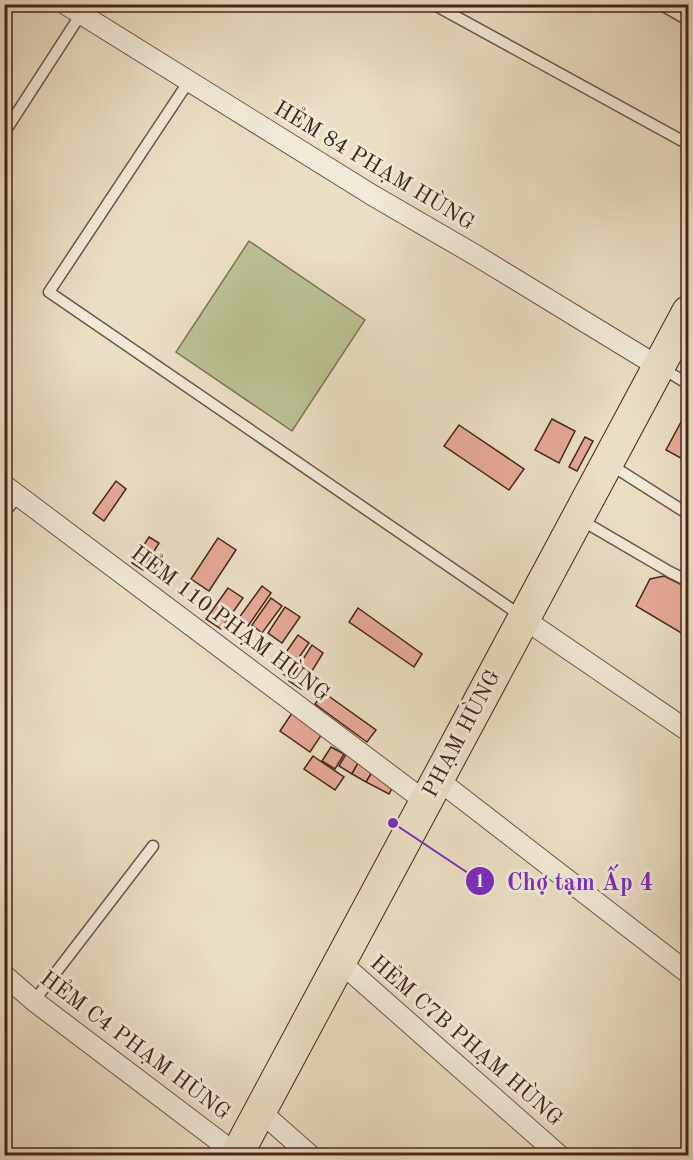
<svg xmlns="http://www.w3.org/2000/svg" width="693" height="1160" font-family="'Old Standard TT',serif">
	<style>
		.green { fill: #bac092; stroke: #827255; stroke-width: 1.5 }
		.building { fill: #e5a997; stroke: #492518; stroke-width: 1.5 }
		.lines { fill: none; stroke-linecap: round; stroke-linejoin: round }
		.lane-casing { stroke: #715343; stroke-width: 13 }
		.street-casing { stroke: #715343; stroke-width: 22 }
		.primary-casing { stroke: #492518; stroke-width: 34 }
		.lane { stroke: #f1ead8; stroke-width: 10 }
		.street { stroke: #f1ead8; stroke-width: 20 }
		.primary { stroke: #eadec3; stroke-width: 32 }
		.labels { text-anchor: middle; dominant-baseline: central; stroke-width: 6; stroke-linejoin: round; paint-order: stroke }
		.street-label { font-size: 22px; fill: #492518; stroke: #f1ead8 }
		.leader { fill: none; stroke: #7b2cbf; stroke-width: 2 }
		.callout-dot { fill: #7b2cbf; stroke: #f1ead8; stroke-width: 2 }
		.mark-label { font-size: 18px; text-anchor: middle; font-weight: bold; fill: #fff }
		.callout-label { font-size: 24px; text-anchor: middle; font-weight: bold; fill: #7b2cbf; stroke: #f1ead8; stroke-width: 6; stroke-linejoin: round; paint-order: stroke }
	</style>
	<rect width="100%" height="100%" fill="#eadec3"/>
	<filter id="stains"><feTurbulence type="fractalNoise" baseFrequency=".00333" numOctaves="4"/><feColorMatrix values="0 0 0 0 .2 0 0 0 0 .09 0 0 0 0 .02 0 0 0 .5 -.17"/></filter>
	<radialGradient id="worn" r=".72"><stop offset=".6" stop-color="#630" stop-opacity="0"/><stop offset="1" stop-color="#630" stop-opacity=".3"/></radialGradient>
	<polygon class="green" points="249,241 365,320 292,431 176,352"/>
	<g class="building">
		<polygon points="688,409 688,462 666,450"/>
		<polygon points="552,419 575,431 559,463 535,450"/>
		<polygon points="459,425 524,469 509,490 444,446"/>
		<polygon points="585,437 593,441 577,471 569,467"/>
		<polygon points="116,481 126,489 104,521 93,513"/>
		<polygon points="149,537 159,543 143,570 132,563"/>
		<polygon points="218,538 236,550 209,591 191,579"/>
		<polygon points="664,576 682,585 688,590 688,637 636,606 650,579"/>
		<polygon points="262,586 271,593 248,626 238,619"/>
		<polygon points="228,588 243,598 221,629 206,619"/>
		<polygon points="271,598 282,606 262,633 252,625"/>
		<polygon points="285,607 300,617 282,643 268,633"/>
		<polygon points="358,608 422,654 414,667 349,622"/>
		<polygon points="298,635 309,643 286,676 275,668"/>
		<polygon points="312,645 323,653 301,689 289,681"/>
		<polygon points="323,692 376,730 367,742 315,704"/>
		<polygon points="292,713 322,734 310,752 280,731"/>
		<polygon points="331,747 344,754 335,769 322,761"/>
		<polygon points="346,754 359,761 352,774 339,766"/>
		<polygon points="313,756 344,777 335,790 304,769"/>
		<polygon points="359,761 374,769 366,782 352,774"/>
		<polygon points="374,769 396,781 389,794 366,782"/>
	</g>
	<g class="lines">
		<g class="lane-casing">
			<g id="lane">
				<polyline points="433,4 688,144"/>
				<polyline points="660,4 688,20"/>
				<polyline points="189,81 49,292 523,617"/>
				<polyline points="4,133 81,14"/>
				<polyline points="660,367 688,384"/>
				<polyline points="611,465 688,514"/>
				<polyline points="4,513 19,495"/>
				<polyline points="581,520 670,572 688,581"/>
				<polyline points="34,1001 153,846"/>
			</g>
		</g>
		<g class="street-casing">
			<g id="street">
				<polyline points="65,4 372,195 477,256 659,367"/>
				<polyline points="4,485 426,802"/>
				<polyline points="524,619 688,731"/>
				<polyline points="437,779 688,973"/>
				<polyline points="340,962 560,1156"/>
				<polyline points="4,975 34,1001 236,1154"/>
				<polyline points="260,1111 311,1156"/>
			</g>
		</g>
		<g class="primary-casing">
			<polyline id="primary" points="236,1156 688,312"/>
		</g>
		<use href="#lane" class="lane"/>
		<use href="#street" class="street"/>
		<use href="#primary" class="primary"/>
	</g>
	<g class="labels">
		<g class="street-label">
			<text transform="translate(374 166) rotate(31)">HẺM 84 PHẠM HÙNG</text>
			<text transform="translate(230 624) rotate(37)">HẺM 110 PHẠM HÙNG</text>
			<text transform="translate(462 734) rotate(-62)">PHẠM HÙNG</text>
			<text transform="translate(466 1041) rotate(41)">HẺM C7B PHẠM HÙNG</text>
			<text transform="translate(135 1046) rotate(37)">HẺM C4 PHẠM HÙNG</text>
		</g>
	</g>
	<path class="leader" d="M393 823L480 881"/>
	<g class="callout-dot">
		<circle cx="393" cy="823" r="6"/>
		<circle cx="480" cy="881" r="15"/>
	</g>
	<g class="mark-label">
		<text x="480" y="887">1</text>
	</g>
	<g class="callout-label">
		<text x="580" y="890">Chợ tạm Ấp 4</text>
	</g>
	<rect width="693" height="1160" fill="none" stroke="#eadec3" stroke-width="24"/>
	<rect x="6" y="6" width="681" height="1148" fill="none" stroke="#492518" stroke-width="3"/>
	<rect x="12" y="12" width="669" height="1136" fill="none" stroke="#492518" stroke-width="1.5"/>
	<rect width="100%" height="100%" filter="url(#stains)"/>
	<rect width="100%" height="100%" fill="url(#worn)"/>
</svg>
